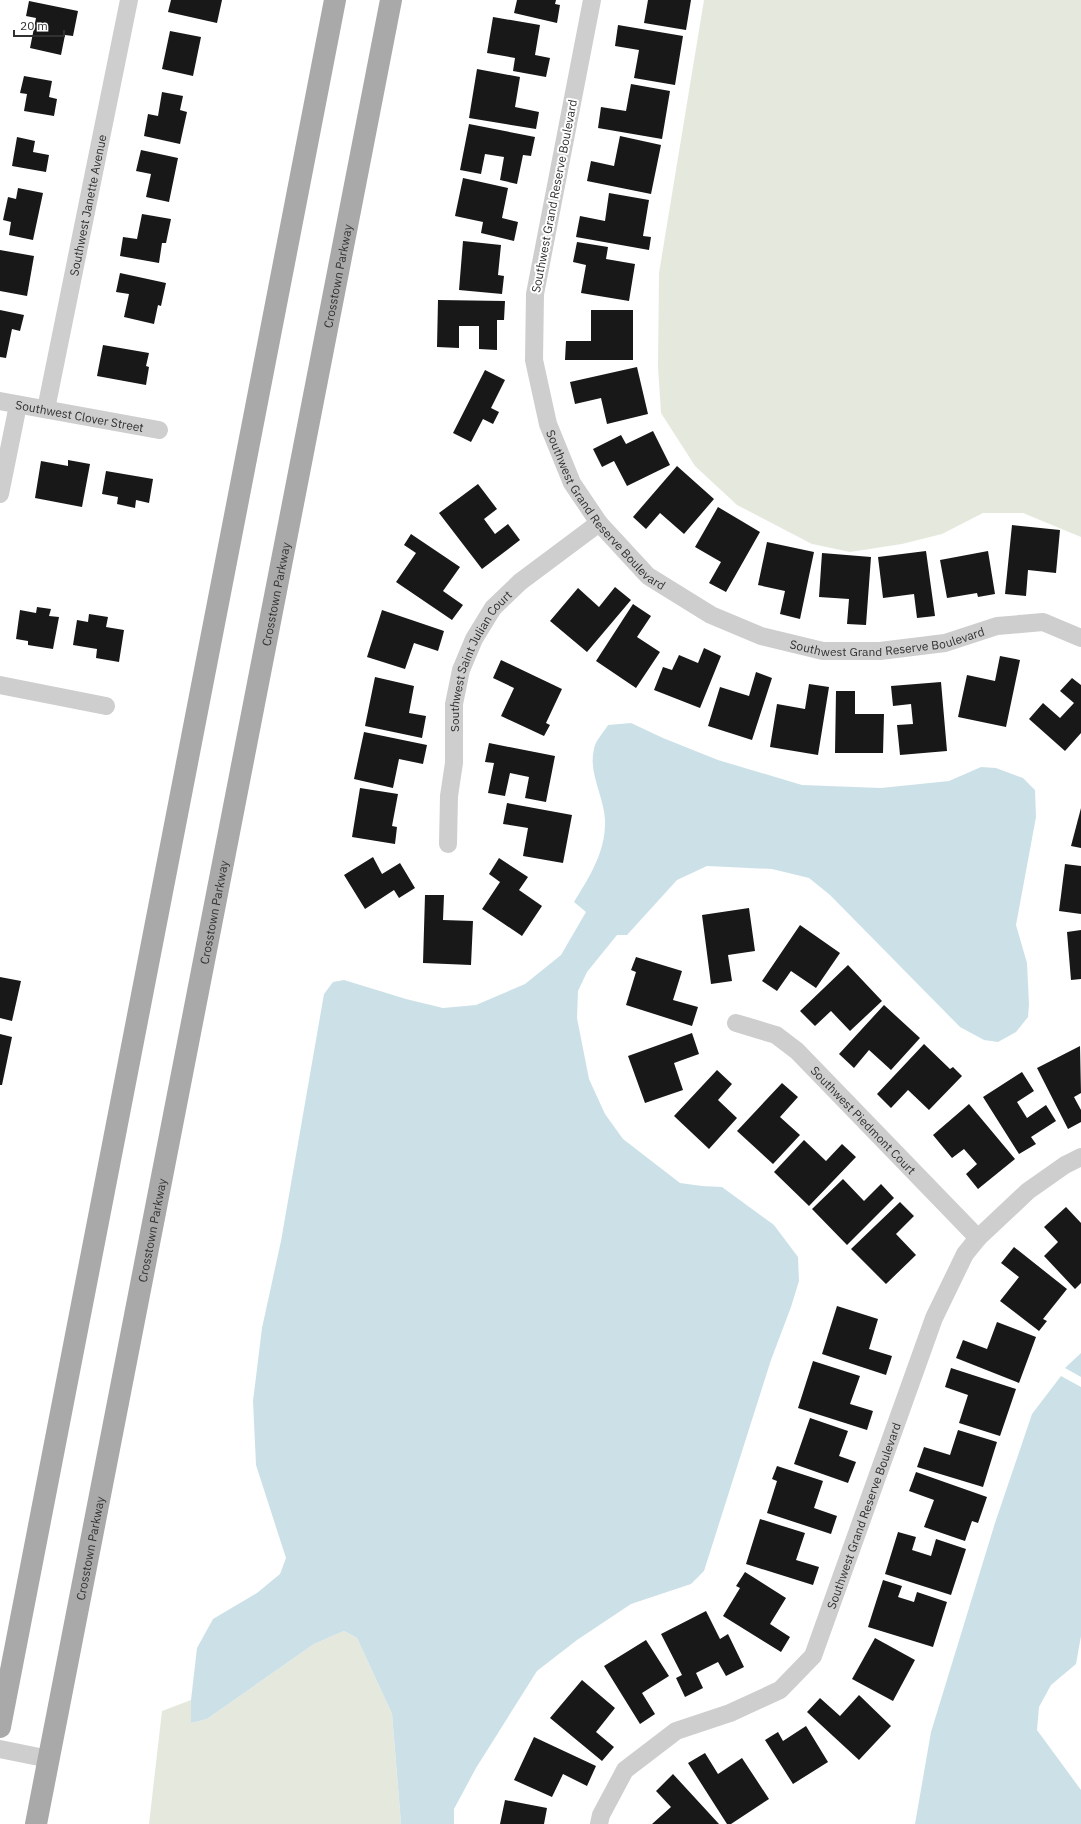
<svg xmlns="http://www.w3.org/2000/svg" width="1081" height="1824" font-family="'IBM Plex Sans',sans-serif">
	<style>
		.green { fill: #e5e9dd }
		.water { fill: #cce1e7 }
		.building { fill: #181818 }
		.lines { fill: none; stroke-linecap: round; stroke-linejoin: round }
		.minor { stroke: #cecece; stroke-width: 18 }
		.major { stroke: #a9a9a9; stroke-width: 22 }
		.labels { text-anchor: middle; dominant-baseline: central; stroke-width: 4; stroke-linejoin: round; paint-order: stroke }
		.street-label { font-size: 12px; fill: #313131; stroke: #fff }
	</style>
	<rect width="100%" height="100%" fill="#fff"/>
	<g class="green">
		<polygon points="704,0 1081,0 1081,537 1023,513 983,513 942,534 902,544 850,552 812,544 737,505 695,466 661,413 658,367 659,273"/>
		<polygon points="344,1631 357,1638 392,1714 401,1824 149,1824 162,1711 191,1700 191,1723 207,1719 314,1644"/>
	</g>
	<g class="water">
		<path d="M 631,723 L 663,738 L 718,760 L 802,785 L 881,788 L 949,781 L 981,767 L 996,768 L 1023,778 L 1035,790 L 1036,817 L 1016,925 L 1027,963 L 1029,1004 L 1028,1017 L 1016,1032 L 998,1042 L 984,1040 L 960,1027 L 830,895 L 809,878 L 772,869 L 707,866 L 677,880 L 627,935 L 617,935 L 587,972 L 578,991 L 577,1018 L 589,1079 L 605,1114 L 623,1139 L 680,1183 L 702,1186 L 722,1187 L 774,1225 L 798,1257 L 799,1281 L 791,1307 L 771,1360 L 704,1571 L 691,1584 L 631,1604 L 577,1640 L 537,1671 L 476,1768 L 454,1809 L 454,1824 L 401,1824 L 392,1714 L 357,1638 L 344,1631 L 314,1644 L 207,1719 L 191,1723 L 191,1700 L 197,1648 L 213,1619 L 257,1593 L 280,1574 L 286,1558 L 256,1465 L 253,1401 L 262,1328 L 281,1241 L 324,994 L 333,982 L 344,980 L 406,999 L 443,1008 L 476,1005 L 525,984 L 561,955 L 586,912 L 574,902 C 590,876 606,851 605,820 C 604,796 588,773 594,749 C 595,741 604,732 608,725 Z"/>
		<polygon points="1081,1353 1081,1377 1065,1368"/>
		<polygon points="1061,1376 1081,1387 1081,1636 1076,1664 1051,1685 1039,1707 1037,1730 1081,1790 1081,1824 915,1824 931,1732 995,1523 1032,1414"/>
	</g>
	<g class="building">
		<polygon points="171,0 222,0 217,23 168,12"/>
		<polygon points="517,0 556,0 555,4 560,5 557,23 514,13"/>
		<polygon points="648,0 691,0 686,30 644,23"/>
		<polygon points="29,1 78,11 73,36 65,35 61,55 30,48 36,18 26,16"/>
		<polygon points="493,17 540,25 535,55 550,58 546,77 513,71 515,58 487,53"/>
		<polygon points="618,25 683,36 675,85 634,78 639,50 615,46"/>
		<polygon points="170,31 201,37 193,76 162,69"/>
		<polygon points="477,69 520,77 515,107 539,112 536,129 469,118"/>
		<polygon points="24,76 52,81 49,97 57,99 54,116 24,111 27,94 20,93"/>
		<polygon points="631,84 670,91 662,139 598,128 601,107 626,111"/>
		<polygon points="162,92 183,96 180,110 187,112 180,144 144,136 148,114 158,116"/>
		<polygon points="469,124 535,137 531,156 523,155 517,184 500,180 504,157 485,154 481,174 460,170"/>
		<polygon points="620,136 661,145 651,194 587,181 591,161 614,166"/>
		<polygon points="17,137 35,141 33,152 49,155 46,172 12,166"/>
		<polygon points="141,150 178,158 169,202 146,197 151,174 136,171"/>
		<polygon points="463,178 508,188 502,218 518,222 514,241 481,233 483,222 455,216"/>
		<polygon points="18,188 43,193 33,240 9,235 11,222 3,220 8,197 16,199"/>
		<polygon points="609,193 649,200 643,236 651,237 649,250 576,237 580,216 605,221"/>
		<polygon points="142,214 171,219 166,243 162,243 159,263 120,256 123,237 137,239"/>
		<polygon points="463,241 501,245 498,275 504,276 502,294 459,290"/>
		<polygon points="577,242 608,247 606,259 635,264 629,301 581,293 586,265 573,262"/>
		<polygon points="0,250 34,256 27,296 0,291"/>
		<polygon points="120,273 166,283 161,306 158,305 154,324 124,317 129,294 116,292"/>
		<polygon points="438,300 505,301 504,320 497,320 497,350 479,349 479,326 459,326 459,348 437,347"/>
		<polygon points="0,310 24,315 20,331 12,329 6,358 0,357"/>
		<polygon points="591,310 633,310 633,360 565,360 566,341 591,341"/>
		<polygon points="103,345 149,353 146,366 149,367 146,385 97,376"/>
		<polygon points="637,367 648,414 607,424 601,398 575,404 570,382"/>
		<polygon points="485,370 505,380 491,408 499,412 493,424 483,419 471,442 453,433"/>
		<polygon points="653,431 670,465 627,486 614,461 602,467 593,449 621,435 626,444"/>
		<polygon points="68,460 90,464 82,507 35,498 41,461 68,466"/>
		<polygon points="677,466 714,499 684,534 660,513 646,529 633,517"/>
		<polygon points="106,471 153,479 149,503 136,500 135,508 117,504 118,497 102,494"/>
		<polygon points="478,484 497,509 484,519 495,534 508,524 520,540 482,569 439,513"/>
		<polygon points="718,507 760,532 726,592 709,583 721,562 695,547"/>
		<polygon points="1012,525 1060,530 1056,573 1028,570 1026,596 1005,594"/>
		<polygon points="411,534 460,567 443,591 463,605 452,620 396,582 416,553 404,545"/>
		<polygon points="767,542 814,552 800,619 780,614 785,591 758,585"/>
		<polygon points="926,551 935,616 917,618 914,594 883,598 878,557"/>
		<polygon points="988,551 995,594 978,597 977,593 947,598 940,560"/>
		<polygon points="822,553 871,557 866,625 847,624 849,599 819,597"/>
		<polygon points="615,587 631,600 587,652 550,621 578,588 599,607"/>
		<polygon points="633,604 651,616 637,637 660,652 636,688 596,661"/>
		<polygon points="37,607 51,609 49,616 59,617 53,649 28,645 28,641 16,639 20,610 36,613"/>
		<polygon points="382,610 444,631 438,651 414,643 405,669 367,657"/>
		<polygon points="89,614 108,617 106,627 124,630 119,662 96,658 97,649 73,645 77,620 88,622"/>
		<polygon points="704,648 721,656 700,708 654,690 663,667 672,670 679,655 698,663"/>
		<polygon points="1000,656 1020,660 1006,727 958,717 967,675 995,681"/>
		<polygon points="501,660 562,689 546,723 550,725 544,736 501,716 514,688 493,678"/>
		<polygon points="756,672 772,678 752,740 708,726 720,687 749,696"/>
		<polygon points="375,677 414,686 409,713 426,716 422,738 365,726"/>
		<polygon points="1072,678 1081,685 1081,733 1065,751 1029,719 1043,703 1060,718 1074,703 1060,691"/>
		<polygon points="941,682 947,751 900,755 897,725 913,724 911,704 893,706 891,686"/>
		<polygon points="809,684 829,687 818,755 770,747 777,704 805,709"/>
		<polygon points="836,691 855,691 855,714 884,714 883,753 835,753"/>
		<polygon points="364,732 427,745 423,764 399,759 393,788 354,779"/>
		<polygon points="489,743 555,756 546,802 525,798 529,777 510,773 505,796 488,793 494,763 485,762"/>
		<polygon points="360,788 398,794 392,826 397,827 395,844 352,837"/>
		<polygon points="507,803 572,815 563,863 523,856 528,828 503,824"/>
		<polygon points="1081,808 1081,848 1071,846"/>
		<polygon points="373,857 382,874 400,863 415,888 399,898 394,890 365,909 344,875"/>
		<polygon points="499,858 528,877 519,890 542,906 522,936 482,909 500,882 489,874"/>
		<polygon points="1065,864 1081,866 1081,914 1059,911"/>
		<polygon points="425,895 444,895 443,920 473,921 471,965 423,963"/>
		<polygon points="749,908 755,951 728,955 732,981 711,984 702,915"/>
		<polygon points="800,925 840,953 816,988 791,971 777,991 762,981"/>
		<polygon points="1081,930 1081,979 1071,980 1067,932"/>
		<polygon points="636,957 682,971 673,1000 698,1007 692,1026 626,1005 636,972 631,970"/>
		<polygon points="848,965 882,1001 850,1031 831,1011 815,1026 800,1011"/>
		<polygon points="0,977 21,981 12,1021 0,1018"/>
		<polygon points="884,1005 920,1038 891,1070 869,1050 854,1068 839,1054"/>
		<polygon points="692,1033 699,1054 674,1063 683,1090 645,1103 628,1056"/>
		<polygon points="0,1034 12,1037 2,1085 0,1085"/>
		<polygon points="924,1044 950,1069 953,1067 962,1076 929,1110 908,1090 891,1108 877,1094"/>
		<polygon points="1080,1046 1081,1093 1074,1097 1081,1110 1081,1122 1068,1129 1037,1068"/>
		<polygon points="717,1070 732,1084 718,1100 737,1118 709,1149 674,1116"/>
		<polygon points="1022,1072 1034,1091 1017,1102 1027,1118 1046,1105 1056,1121 1031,1137 1036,1144 1019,1154 983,1097"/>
		<polygon points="782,1083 798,1097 780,1117 800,1135 773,1164 737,1131"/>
		<polygon points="969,1104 1015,1159 978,1189 966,1174 977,1164 964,1149 952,1158 933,1135"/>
		<polygon points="804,1140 826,1161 842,1144 856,1157 809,1206 774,1172"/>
		<polygon points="843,1179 864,1201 881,1184 894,1198 847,1245 812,1209"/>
		<polygon points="900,1202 914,1216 896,1234 916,1255 886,1284 851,1249"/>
		<polygon points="1066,1207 1081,1223 1081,1283 1075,1289 1044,1256 1058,1242 1044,1227"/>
		<polygon points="1014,1247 1067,1289 1043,1319 1047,1321 1039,1331 1000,1301 1019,1277 1001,1263"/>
		<polygon points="837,1306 878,1319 869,1349 892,1356 886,1375 822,1354"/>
		<polygon points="997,1322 1036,1337 1019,1383 956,1358 963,1340 987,1349"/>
		<polygon points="813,1361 860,1376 850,1404 873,1411 867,1430 798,1408"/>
		<polygon points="951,1368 1016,1389 1000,1436 959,1423 968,1395 945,1387"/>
		<polygon points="810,1418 848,1431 839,1456 856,1462 848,1483 794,1464"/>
		<polygon points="958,1430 997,1442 983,1487 917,1467 924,1447 950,1455"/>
		<polygon points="777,1466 823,1481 814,1508 837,1516 831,1534 767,1513 777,1481 772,1479"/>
		<polygon points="916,1472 987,1497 978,1523 972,1521 965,1541 924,1527 934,1500 909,1491"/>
		<polygon points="760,1519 805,1533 796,1560 819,1567 813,1585 746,1564"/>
		<polygon points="898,1532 916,1537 912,1550 931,1556 936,1539 966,1549 951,1595 885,1574"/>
		<polygon points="745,1572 786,1598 770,1624 790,1637 781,1652 723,1616 740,1588 736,1586"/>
		<polygon points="883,1580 902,1586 898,1597 914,1602 917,1592 947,1602 933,1647 868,1627"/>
		<polygon points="706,1611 720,1639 728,1634 744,1667 726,1676 718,1662 696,1673 703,1688 685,1697 676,1678 682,1675 661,1634"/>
		<polygon points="875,1638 915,1660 893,1701 852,1679"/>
		<polygon points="646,1640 669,1676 642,1693 655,1714 640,1724 604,1666"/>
		<polygon points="582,1680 615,1708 596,1732 614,1747 602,1761 550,1718"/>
		<polygon points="859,1695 891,1726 859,1760 807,1712 820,1698 840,1716"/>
		<polygon points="806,1726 828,1762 793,1784 765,1740 778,1732 783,1741"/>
		<polygon points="534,1737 596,1766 587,1786 563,1774 552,1797 514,1780"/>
		<polygon points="705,1753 718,1774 742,1758 769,1799 731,1824 727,1824 688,1763"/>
		<polygon points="673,1774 719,1824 652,1824 671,1807 656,1791"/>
		<polygon points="505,1800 547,1808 544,1824 500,1824"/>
	</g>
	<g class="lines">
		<g class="minor">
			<path id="s1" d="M 592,0 L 535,294 L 534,360 L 548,424 L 572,483 L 599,523 L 648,576 L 711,615 L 761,636 L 823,651 L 880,651 L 945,643 L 997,626 L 1043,622 L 1081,638"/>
			<path id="s2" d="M 0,401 L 159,430"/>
			<path id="s3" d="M 46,409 L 129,0"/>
			<polyline points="0,494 18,405"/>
			<polyline points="0,685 106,706"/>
			<path id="s4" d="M 448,844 L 449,796 L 454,763 L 454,704 L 461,670 L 474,639 L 493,608 L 520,582 L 599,523"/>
			<path id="s5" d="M 736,1023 L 776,1035 L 797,1051 L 978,1238"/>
			<polyline points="0,1749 49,1759"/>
			<path id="s6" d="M 599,1824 L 601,1815 L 625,1770 L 676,1731 L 730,1713 L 780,1690 L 813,1656 L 934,1318 L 965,1254 L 978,1238 L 1028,1191 L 1065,1165 L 1081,1157"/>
		</g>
		<g class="major">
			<polyline points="0,1727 335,0"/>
			<path id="s7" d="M 36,1824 L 391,0"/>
		</g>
	</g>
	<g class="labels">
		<g class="street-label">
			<text transform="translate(554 196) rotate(-79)">Southwest Grand Reserve Boulevard</text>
			<text stroke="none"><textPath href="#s3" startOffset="208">Southwest Janette Avenue</textPath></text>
			<text stroke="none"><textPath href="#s7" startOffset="1577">Crosstown Parkway</textPath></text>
			<text stroke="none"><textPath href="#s2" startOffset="81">Southwest Clover Street</textPath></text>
			<text stroke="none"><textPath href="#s1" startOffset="536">Southwest Grand Reserve Boulevard</textPath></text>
			<text stroke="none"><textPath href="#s7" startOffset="1253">Crosstown Parkway</textPath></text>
			<text stroke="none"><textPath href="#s1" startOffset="872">Southwest Grand Reserve Boulevard</textPath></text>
			<text stroke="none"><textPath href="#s4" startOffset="190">Southwest Saint Julian Court</textPath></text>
			<text stroke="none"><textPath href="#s7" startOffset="929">Crosstown Parkway</textPath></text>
			<text stroke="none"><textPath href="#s5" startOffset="164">Southwest Piedmont Court</textPath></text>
			<text stroke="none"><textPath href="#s7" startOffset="605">Crosstown Parkway</textPath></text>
			<text stroke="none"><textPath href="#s6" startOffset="433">Southwest Grand Reserve Boulevard</textPath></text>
			<text stroke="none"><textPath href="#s7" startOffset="281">Crosstown Parkway</textPath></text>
		</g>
	</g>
	<path d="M14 30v6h50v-6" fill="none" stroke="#313131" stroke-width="2"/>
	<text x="20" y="30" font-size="12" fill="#313131" stroke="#ffffff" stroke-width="3" paint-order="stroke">20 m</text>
</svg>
